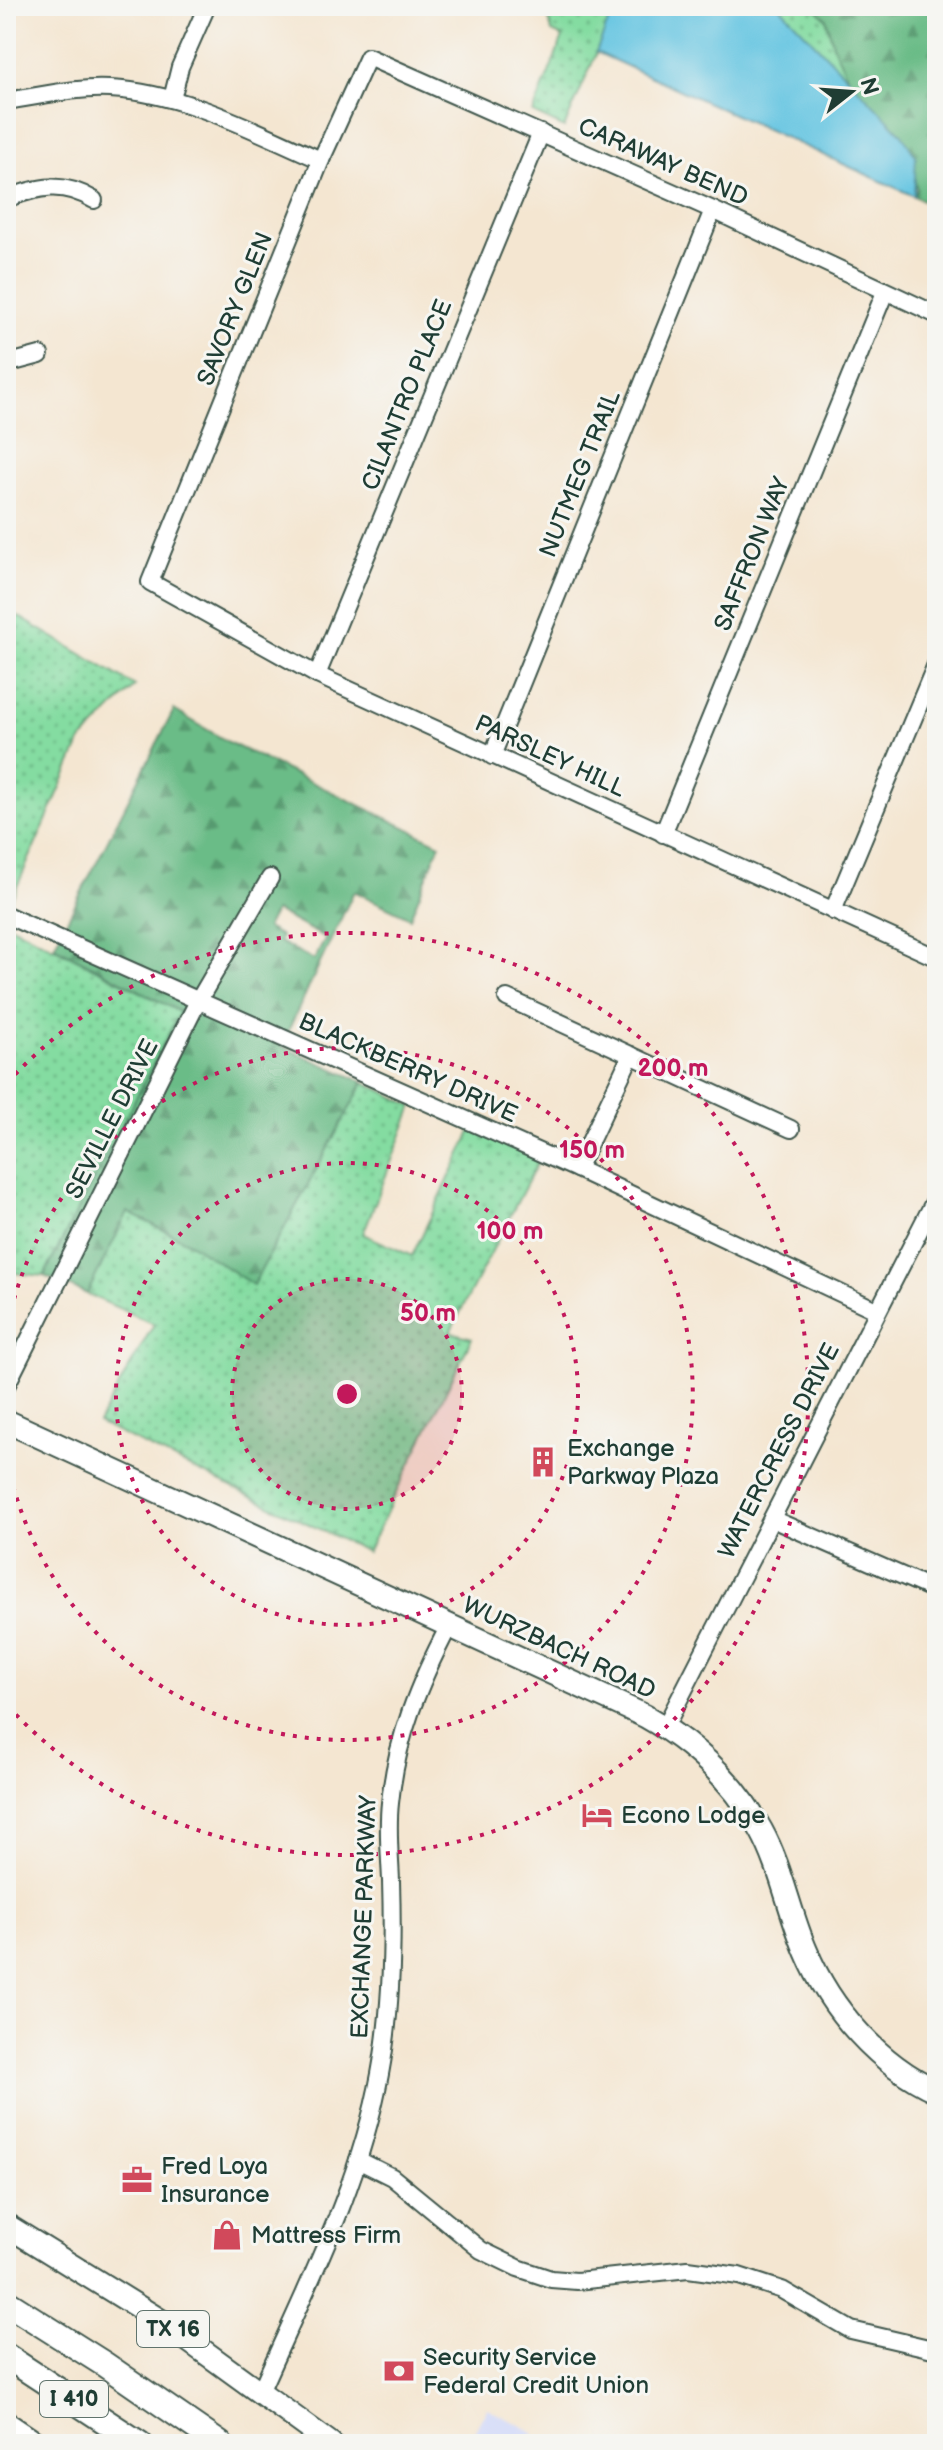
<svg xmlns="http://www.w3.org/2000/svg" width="943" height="2450" font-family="'Balsamiq Sans',sans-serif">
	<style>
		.built { fill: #d2d9f9 }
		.grass { fill: url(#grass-dots); stroke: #528c6a; stroke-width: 2 }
		.forest { fill: url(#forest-firs); stroke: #457c5e; stroke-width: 2; fill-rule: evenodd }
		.water { fill: #63c4e1; stroke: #41808a; stroke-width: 2 }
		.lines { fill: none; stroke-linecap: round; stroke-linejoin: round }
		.minor-casing { stroke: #3f564c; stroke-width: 20 }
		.major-casing { stroke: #3f564c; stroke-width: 26 }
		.highway-casing { stroke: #3f564c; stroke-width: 28 }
		.minor { stroke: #fff; stroke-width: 16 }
		.major { stroke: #fff; stroke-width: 22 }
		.highway { stroke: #fff; stroke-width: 24 }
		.ring { fill: none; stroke: #c2185b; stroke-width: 4; stroke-dasharray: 4 8 }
		.labels { text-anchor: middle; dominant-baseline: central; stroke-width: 6; stroke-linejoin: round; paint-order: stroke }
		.shield { fill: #f6f6f2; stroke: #60746d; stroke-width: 2 }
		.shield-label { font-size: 22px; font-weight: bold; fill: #1f3d34 }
		.street-label { font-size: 24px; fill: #1f3d34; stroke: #f6f6f2 }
		.poi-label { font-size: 24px; fill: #1f3d34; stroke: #f6f6f2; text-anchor: start }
		.centre { fill: #c2185b; stroke: #f6f6f2; stroke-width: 4 }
		.ring-label { font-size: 24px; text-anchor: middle; font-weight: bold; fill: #c2185b; stroke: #f6f6f2; stroke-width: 6; stroke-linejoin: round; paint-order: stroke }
	</style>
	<defs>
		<pattern id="grass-dots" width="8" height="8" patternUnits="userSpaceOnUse" patternTransform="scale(2)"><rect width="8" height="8" fill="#84dca1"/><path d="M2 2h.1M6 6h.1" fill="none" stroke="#6bb484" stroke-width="1.8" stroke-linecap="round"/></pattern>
		<pattern id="forest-firs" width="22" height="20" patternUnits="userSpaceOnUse" patternTransform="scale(2)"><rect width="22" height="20" fill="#6bbc87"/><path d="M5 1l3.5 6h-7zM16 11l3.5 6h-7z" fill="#579a6f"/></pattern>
	</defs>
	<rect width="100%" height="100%" fill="#f6f6f2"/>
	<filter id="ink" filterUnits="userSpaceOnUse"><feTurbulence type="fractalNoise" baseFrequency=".0125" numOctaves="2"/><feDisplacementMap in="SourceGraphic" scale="16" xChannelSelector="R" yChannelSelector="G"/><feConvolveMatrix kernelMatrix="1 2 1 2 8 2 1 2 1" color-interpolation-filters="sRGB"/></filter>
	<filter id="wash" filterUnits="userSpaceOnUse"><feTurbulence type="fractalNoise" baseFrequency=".006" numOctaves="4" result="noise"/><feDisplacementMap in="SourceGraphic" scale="32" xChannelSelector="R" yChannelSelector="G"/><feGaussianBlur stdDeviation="1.8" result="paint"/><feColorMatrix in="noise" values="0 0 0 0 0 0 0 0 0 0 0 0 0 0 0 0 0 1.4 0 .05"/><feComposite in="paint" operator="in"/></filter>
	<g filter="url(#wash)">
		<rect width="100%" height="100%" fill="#f4e6d1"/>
		<polygon class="built" points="487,2408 535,2433 529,2444 468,2444"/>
		<g class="grass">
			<polygon points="538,6 817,7 826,18 834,48 914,196 597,52 564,128 533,113 563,37 552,32 548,16"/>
			<polygon points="6,609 135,686 81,741 8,907"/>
			<polygon points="6,923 180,1012 44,1276 6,1272"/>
			<polygon points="364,1082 413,1106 363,1234 412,1256 472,1130 540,1158 450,1332 472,1338 367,1552 98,1423 154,1324 87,1294 127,1212 188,1242 253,1284"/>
		</g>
		<g class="forest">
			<polygon points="813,6 937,6 937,207 914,196 917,189 901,133 850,82 834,48 826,18"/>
			<path d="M 174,710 L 230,743 L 440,844 L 410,918 L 354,891 L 281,1046 L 364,1082 L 253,1285 L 188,1242 L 128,1212 L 87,1294 L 44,1276 L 180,1012 L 54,946 ZM 275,911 L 326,938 L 314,960 L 279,942 L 281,936 L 266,928 Z"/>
		</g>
		<polygon class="water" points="615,6 779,6 901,133 916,157 914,196 596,52"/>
	</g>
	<g filter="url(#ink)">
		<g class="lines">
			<g class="minor-casing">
				<g id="minor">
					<polyline points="172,99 180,67 207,6"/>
					<path d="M 6,101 C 41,96 75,87 110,89 C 185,93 254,131 321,160"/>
					<path d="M 6,199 C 39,186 63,181 94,200"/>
					<polyline points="937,315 713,210 368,57 321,160 150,582 317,675 937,958"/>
					<polyline points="6,364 40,355"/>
					<polyline points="317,675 541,133"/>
					<polyline points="492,756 713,210"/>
					<polyline points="663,834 885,292"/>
					<polyline points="833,911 937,662"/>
					<polyline points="6,915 577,1169 876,1310"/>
					<polyline points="507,998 791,1129"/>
					<polyline points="577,1169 631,1055"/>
					<polyline points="6,1386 197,1003 270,878"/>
					<polyline points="772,1519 937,1591"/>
					<polyline points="665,1727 937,1196"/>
					<polyline points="358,2160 392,2177 481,2250 518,2268 551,2279 577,2281 688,2269 739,2276 782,2290 851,2330 937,2350"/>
					<path d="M 261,2390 C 306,2288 360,2185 380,2074 C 392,2010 393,1945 391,1881 C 390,1855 387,1829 390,1803 C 396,1739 419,1683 449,1626"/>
				</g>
			</g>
			<g class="major-casing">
				<g id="major">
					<path d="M 6,1421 L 645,1716 C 693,1743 734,1782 761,1830 C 782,1868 789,1912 806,1951 C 830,2009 879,2065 937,2091"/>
					<polyline points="6,2225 166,2324 331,2444"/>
					<polyline points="6,2423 37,2444"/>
				</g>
			</g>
			<g class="highway-casing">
				<g id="highway">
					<polyline points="6,2302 104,2364 220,2444"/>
					<polyline points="6,2356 140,2444"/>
				</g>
			</g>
			<use href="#minor" class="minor"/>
			<use href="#major" class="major"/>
			<use href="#highway" class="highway"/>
		</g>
	</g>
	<circle cx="347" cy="1394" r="115" fill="#c2185b" fill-opacity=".12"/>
	<g class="ring">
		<circle cx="347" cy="1394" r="115"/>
		<circle cx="347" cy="1394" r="231"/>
		<path d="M6 1334A346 346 0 1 1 6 1454"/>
		<path d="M7 1083A461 461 0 1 1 7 1705"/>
	</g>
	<defs>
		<g id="building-bare" transform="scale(2.4)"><path d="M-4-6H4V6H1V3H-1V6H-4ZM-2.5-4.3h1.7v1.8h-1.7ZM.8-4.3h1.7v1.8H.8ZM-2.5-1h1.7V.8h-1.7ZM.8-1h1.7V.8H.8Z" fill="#d1495b" stroke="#f6f6f2" stroke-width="2.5" paint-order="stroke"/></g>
		<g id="hotel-bare" transform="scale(2.4)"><path d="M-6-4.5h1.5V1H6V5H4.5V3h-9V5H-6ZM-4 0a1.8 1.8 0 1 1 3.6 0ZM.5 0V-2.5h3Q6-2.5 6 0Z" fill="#d1495b" stroke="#f6f6f2" stroke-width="2.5" paint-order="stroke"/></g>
		<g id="office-bare" transform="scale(2.4)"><path d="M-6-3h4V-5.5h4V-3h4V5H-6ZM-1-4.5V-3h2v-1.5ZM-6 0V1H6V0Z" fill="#d1495b" stroke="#f6f6f2" stroke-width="2.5" paint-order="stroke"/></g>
		<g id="shop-bare" transform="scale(2.4)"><path d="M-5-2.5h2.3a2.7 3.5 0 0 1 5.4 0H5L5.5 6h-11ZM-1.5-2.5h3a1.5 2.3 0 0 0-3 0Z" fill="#d1495b" stroke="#f6f6f2" stroke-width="2.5" paint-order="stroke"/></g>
		<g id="bank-bare" transform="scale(2.4)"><path d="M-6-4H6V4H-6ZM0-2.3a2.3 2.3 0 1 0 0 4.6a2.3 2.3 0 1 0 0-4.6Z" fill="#d1495b" stroke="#f6f6f2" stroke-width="2.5" paint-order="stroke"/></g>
	</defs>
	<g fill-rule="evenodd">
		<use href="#building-bare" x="543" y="1462"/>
		<use href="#hotel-bare" x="597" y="1815"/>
		<use href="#office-bare" x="137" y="2180"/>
		<use href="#shop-bare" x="227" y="2235"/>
		<use href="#bank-bare" x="399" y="2371"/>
	</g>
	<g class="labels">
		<g class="shield">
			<rect x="137" y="2311" width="72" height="36" rx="6"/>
			<rect x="40" y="2381" width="68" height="36" rx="6"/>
		</g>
		<g class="shield-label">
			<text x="173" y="2329">TX 16</text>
			<text x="74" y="2399">I 410</text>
		</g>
		<g class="street-label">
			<text transform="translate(663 162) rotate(24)">CARAWAY BEND</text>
			<text transform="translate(235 309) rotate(-68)">SAVORY GLEN</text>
			<text transform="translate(407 395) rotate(-68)">CILANTRO PLACE</text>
			<text transform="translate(580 474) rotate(-68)">NUTMEG TRAIL</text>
			<text transform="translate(752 554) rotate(-68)">SAFFRON WAY</text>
			<text transform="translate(550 756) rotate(25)">PARSLEY HILL</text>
			<text transform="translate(408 1068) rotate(24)">BLACKBERRY DRIVE</text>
			<text transform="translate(112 1119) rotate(-63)">SEVILLE DRIVE</text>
			<text transform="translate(779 1451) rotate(-63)">WATERCRESS DRIVE</text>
			<text transform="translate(559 1648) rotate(25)">WURZBACH ROAD</text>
			<text transform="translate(364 1917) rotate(-88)">EXCHANGE PARKWAY</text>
		</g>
		<g class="poi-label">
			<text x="567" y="1448">Exchange<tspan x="567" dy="28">Parkway Plaza</tspan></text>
			<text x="621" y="1815">Econo Lodge</text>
			<text x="161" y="2166">Fred Loya<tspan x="161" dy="28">Insurance</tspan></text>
			<text x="251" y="2235">Mattress Firm</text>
			<text x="423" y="2357">Security Service<tspan x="423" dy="28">Federal Credit Union</tspan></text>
		</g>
	</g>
	<circle cx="347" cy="1394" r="12" class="centre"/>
	<g class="ring-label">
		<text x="673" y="1076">200 m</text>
		<text x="592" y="1158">150 m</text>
		<text x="510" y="1239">100 m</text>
		<text x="428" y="1321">50 m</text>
	</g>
	<rect width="943" height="2450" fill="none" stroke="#f6f6f2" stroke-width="32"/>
	<g transform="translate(851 92) rotate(73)" stroke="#f6f6f2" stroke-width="6" paint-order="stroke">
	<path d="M0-6L14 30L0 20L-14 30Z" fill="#1f3d34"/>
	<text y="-12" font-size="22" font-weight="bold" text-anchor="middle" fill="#1f3d34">N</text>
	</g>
</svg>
